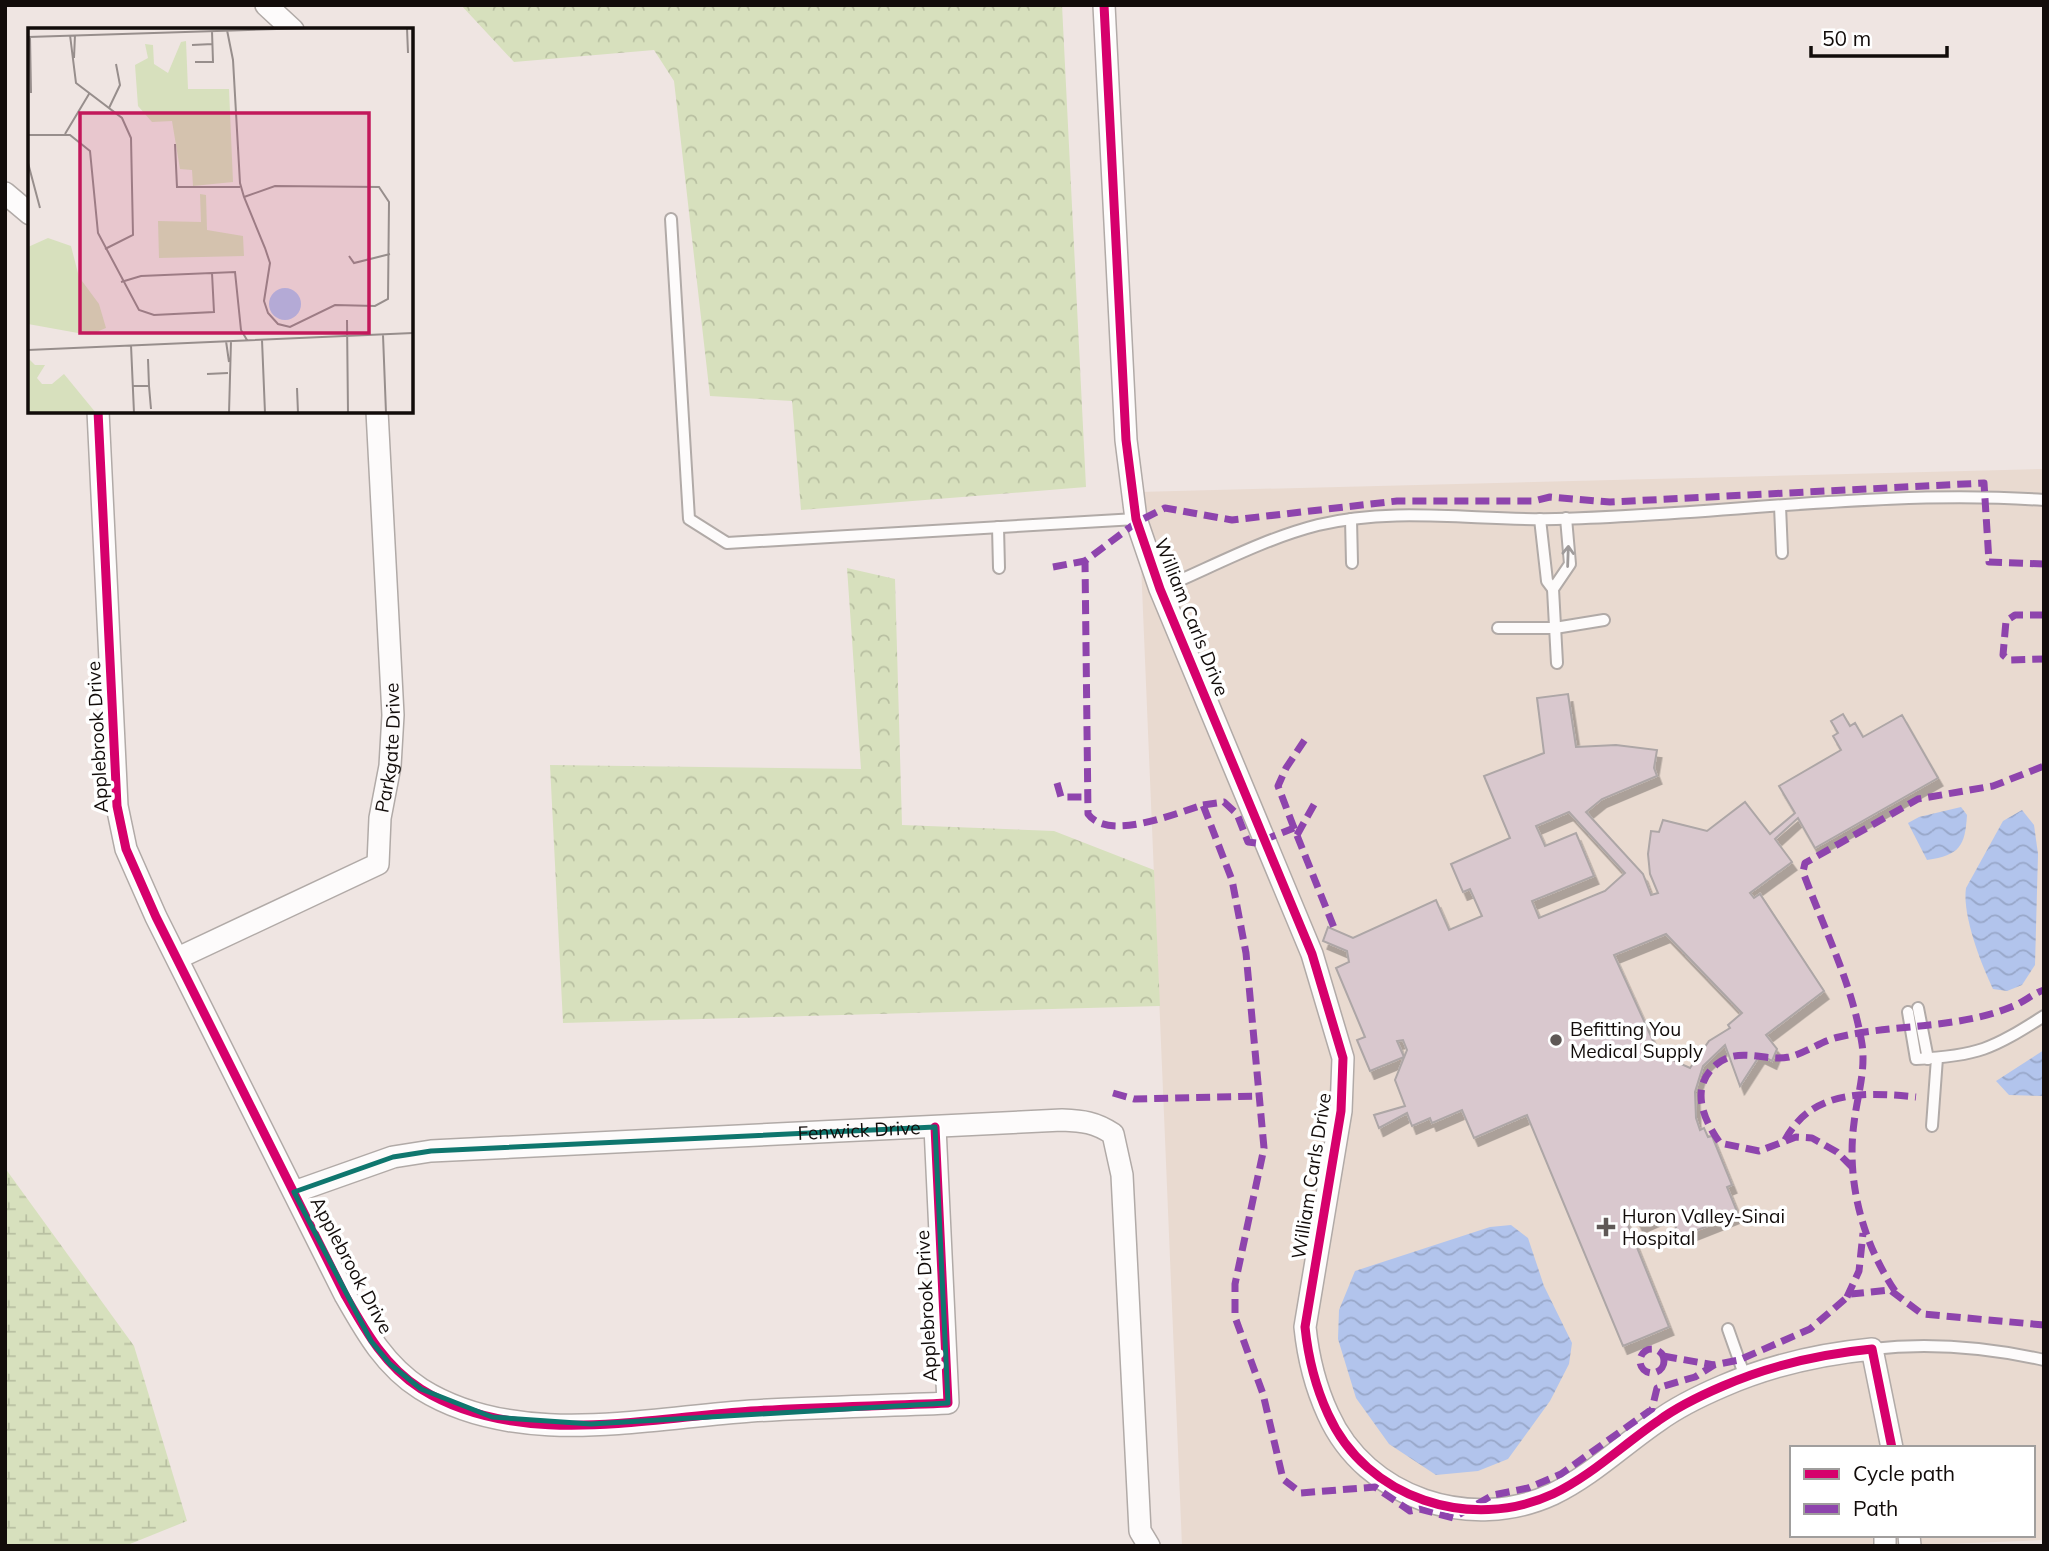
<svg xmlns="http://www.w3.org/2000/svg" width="2049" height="1551" font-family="Mulish,sans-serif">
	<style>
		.medical { fill: #e9dad0; fill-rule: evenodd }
		.forest { fill: url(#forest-crowns) }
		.wetland { fill: url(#wetland-marsh) }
		.water { fill: url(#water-waves) }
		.building { fill: #d9c8ce; stroke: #ada6a6; stroke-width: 2; fill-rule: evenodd; filter: url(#shadow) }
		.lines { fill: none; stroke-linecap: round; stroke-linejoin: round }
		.service-casing { stroke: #b1aaa7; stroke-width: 14 }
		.minor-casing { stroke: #b1aaa7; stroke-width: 24 }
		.service { stroke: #fdfbfb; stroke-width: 10 }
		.minor { stroke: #fdfbfb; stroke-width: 21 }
		.quiet { stroke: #8e44ad; stroke-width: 7; stroke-dasharray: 14 7; stroke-linecap: butt }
		.cycleway-casing { stroke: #fff; stroke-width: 13 }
		.cycleway { stroke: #d6006c; stroke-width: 9 }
		.oneway { stroke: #9f9b9b }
		.marked { fill: none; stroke: #0f766e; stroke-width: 5; stroke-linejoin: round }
		.poi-dot { fill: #5f5856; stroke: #fff; stroke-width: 2.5 }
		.labels { text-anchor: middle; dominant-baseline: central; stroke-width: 7; stroke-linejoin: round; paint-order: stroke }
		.street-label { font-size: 19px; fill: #120c0a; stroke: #fff }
		.poi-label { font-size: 19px; fill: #120c0a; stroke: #fff; text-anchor: start }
		.inset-road { fill: none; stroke: #978e8c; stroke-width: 2 }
		.view { fill: #c2185b; fill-opacity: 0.15; stroke: #c2185b; stroke-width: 3.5 }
		.inset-edge { fill: none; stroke: #120c0a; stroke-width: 3.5 }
	</style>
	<defs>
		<pattern id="forest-crowns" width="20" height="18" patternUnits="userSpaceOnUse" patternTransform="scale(1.75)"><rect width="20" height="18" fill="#d7e0bd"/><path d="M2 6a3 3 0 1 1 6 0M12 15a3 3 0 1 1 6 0" fill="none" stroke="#b8bfa1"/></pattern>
		<pattern id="wetland-marsh" width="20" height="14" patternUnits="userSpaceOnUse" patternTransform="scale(1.75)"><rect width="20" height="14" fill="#d7e0bd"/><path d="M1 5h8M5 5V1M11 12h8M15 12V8" fill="none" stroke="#b8bfa1"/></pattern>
		<pattern id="water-waves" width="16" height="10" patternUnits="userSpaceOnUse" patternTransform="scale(1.75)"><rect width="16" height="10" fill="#b2c4ec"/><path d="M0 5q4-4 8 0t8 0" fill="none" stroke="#98a7c9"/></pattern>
		<filter id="shadow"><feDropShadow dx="4.5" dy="8" stdDeviation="0" flood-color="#0004"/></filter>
	</defs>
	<rect width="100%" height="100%" fill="#efe5e2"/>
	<path class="medical" d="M 2044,469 L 2044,1540 L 1895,1546 L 1182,1546 L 1138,492 ZM 1792,1448 L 2033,1448 L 2033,1535 L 1792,1535 Z"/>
	<g class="forest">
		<polygon points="461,5 1062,5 1086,487 801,510 792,401 710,396 674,81 654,50 514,62"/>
		<polygon points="847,568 895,579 902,825 1054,831 1154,870 1160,1006 563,1023 550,765 861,769"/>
	</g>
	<polygon class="wetland" points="5,1168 134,1346 187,1521 125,1546 5,1546"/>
	<g class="water">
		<path d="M 1961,807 L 1967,815 C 1965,846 1960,855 1927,860 L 1908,823 L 1919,817 Z"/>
		<path d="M 2022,810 L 2034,825 L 2038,854 L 2035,965 L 2022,985 L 2007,991 L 1993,989 C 1981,964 1962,915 1966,888 L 2003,821 Z"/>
		<polygon points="2044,1050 2044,1096 2009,1095 1996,1081"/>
		<polygon points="1511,1225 1528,1238 1544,1286 1572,1343 1569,1364 1550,1401 1508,1459 1478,1471 1436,1475 1389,1444 1356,1398 1338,1339 1339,1310 1355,1271 1490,1227"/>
	</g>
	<path class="building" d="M 1568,694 L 1576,747 L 1616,745 L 1657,750 L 1654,768 L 1657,776 L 1602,799 L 1586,812 L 1643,874 L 1651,895 L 1658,893 L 1650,874 L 1648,854 L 1651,831 L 1659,832 L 1663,820 L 1707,831 L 1745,802 L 1770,834 L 1795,813 L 1779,786 L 1841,750 L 1833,736 L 1838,733 L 1831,721 L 1843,714 L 1850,726 L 1855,723 L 1863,737 L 1902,715 L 1938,778 L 1815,848 L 1798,818 L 1775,839 L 1792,862 L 1750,893 L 1754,898 L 1760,894 L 1824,991 L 1766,1035 L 1777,1049 L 1772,1061 L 1760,1055 L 1740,1086 L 1725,1045 L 1703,1066 L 1695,1092 L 1696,1118 L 1700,1130 L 1704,1128 L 1708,1137 L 1712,1136 L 1732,1185 L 1727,1187 L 1738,1214 L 1680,1237 L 1669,1212 L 1639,1225 L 1633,1212 L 1624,1215 L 1669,1327 L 1623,1346 L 1527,1115 L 1474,1138 L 1462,1110 L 1432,1123 L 1430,1118 L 1412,1126 L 1407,1113 L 1379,1128 L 1374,1115 L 1405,1106 L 1395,1080 L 1407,1050 L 1403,1040 L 1397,1041 L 1404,1057 L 1370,1071 L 1357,1040 L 1365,1037 L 1336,968 L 1349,962 L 1347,951 L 1323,941 L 1328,927 L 1353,938 L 1436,900 L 1449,930 L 1482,916 L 1470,889 L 1463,892 L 1451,864 L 1510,838 L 1484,776 L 1544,753 L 1537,698 ZM 1569,812 L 1625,873 L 1605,891 L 1539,918 L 1532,901 L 1594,876 L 1576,833 L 1545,846 L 1536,826 ZM 1666,934 L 1742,1013 L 1728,1025 L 1730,1028 L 1709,1041 L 1690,1068 L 1659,1054 L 1614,955 Z"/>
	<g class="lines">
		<g class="service-casing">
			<g id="service">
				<polyline points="671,219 689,519 727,543 1136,519"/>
				<polyline points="1780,506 1782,553"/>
				<polyline points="1351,519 1352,563"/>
				<polyline points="1540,519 1547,581 1553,589"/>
				<polyline points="998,527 999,568"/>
				<path d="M 1160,589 C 1212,567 1263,539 1318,525 C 1396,506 1477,521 1556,519 C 1718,515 1882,489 2044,500"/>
				<polyline points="1498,628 1555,628 1604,620"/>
				<polyline points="1557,663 1553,589 1570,564 1566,518"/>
				<polyline points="1918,1008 1928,1059"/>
				<path d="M 1908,1012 L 1916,1059 C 1978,1056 1992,1049 2044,1016"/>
				<polyline points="1932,1126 1937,1058"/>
				<polyline points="1728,1329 1745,1377"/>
				<path d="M 1872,1349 C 1931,1342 1986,1347 2044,1360"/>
			</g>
		</g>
		<g class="minor-casing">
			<g id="minor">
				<polyline points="266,5 293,30"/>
				<path d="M 1104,5 L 1126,440 L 1136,519 L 1160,589 L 1312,954 L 1343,1058 L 1341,1111 L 1305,1327 C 1308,1356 1316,1388 1328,1414 C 1366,1499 1471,1532 1553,1494 C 1591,1476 1624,1444 1658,1421 C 1677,1407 1702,1395 1723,1386 C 1771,1365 1821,1354 1872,1349 L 1892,1448"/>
				<polyline points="5,193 30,214"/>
				<path d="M 98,411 L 117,806 L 126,849 L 156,917 L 345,1295 C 366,1332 385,1366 421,1389 C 517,1449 646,1418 751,1411 C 816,1407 882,1406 948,1403 L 935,1127"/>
				<path id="s1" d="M 178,958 L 378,864 L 380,818 L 390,766 L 393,715 L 377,411"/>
				<path id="s2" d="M 294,1192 L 393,1157 L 431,1151 L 1062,1120 C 1083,1121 1095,1122 1113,1134 L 1122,1175 L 1140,1531 L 1149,1546"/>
				<polyline points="1885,1535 1885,1546"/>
				<polyline points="1909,1535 1910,1546"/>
			</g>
		</g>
		<use href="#service" class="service"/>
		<use href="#minor" class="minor"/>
		<g class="quiet">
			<path d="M 2044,564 L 1989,562 L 1984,483 L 1610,502 L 1550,497 L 1534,501 L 1397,501 L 1232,520 L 1165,508 L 1137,522 L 1085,561 L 1088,814 C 1108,842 1176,813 1203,805 L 1232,880 L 1246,953 L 1264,1148 L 1235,1284 L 1235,1317 L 1263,1394 L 1283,1479 L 1301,1493 L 1375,1487 L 1410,1511 L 1420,1509 L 1453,1518 L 1493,1495 L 1528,1488 L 1561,1474 L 1652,1409 L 1657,1388 L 1695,1377 L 1714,1365 L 1739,1360 L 1810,1329 L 1851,1294 L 1890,1290 L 1922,1314 L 2044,1325"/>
			<polyline points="1053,567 1085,561"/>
			<polyline points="2044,615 2015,615 2006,621 2003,655 2009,660 2044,659"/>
			<polyline points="1057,783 1061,797 1087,797"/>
			<polyline points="1203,805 1224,802 1237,814 1248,842 1256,843 1294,828 1335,930"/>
			<polyline points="1294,828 1278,786 1286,768 1308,735"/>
			<polyline points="1297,835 1316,801"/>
			<polyline points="1113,1093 1134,1099 1259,1096"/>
			<path d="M 1785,1140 C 1812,1089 1866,1092 1916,1097"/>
			<path d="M 1852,1167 L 1837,1152 L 1812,1138 L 1796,1137 L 1759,1151 L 1720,1143 C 1703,1119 1689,1087 1717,1064 C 1739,1046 1765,1062 1789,1057 C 1806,1053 1821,1041 1839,1037 C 1894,1024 1957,1029 2011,1007 C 2023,1003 2032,994 2044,990"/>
			<path d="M 1895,1291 C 1863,1243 1846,1182 1854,1123 C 1857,1097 1866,1071 1862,1044 C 1852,983 1824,929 1803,872 L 1805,863 L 1918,799 L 1993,786 L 2044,766"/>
			<polyline points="1847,1297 1859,1271 1863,1233"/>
			<circle cx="1652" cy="1361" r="12"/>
			<polyline points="1663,1356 1714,1365"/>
		</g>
		<g class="cycleway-casing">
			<g id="cycleway">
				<path d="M 1104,5 L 1126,440 L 1136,519 L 1160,589 L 1312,954 L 1343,1058 L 1341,1111 L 1305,1327 C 1308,1356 1316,1388 1328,1414 C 1366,1499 1471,1532 1553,1494 C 1591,1476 1624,1444 1658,1421 C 1677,1407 1702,1395 1723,1386 C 1771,1365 1821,1354 1872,1349 L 1892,1448"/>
				<path d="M 98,411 L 117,806 L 126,849 L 156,917 L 345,1295 C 366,1332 385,1366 421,1389 C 517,1449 646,1418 751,1411 C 816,1407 882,1406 948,1403 L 935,1127"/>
			</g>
		</g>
		<use href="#cycleway" class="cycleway"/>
	</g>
	<defs><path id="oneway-shaft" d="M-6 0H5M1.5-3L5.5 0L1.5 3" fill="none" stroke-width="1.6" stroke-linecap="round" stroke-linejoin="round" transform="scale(1.75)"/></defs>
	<use class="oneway" href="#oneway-shaft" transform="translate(1568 556) rotate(-88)"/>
	<path class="marked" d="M 935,1127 L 948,1403 L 591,1424 L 492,1417 L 421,1389 L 390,1364 L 371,1341 L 294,1192 L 393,1157 L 431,1151 Z"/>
	<g class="poi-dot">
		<circle cx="1556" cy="1040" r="7"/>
		<path d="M1602.5 1216.5h7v7h7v7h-7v7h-7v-7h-7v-7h7z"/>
	</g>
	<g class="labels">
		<g class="street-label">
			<text transform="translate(1192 617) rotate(68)">William Carls Drive</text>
			<text transform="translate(97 737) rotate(-93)">Applebrook Drive</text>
			<text stroke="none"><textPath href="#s1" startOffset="338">Parkgate Drive</textPath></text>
			<text stroke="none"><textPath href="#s2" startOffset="572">Fenwick Drive</textPath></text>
			<text transform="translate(1311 1176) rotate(-81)">William Carls Drive</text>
			<text transform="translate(352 1265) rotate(62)">Applebrook Drive</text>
			<text transform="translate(926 1306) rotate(-93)">Applebrook Drive</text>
		</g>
		<g class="poi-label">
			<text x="1570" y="1029">Befitting You<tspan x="1570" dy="22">Medical Supply</tspan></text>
			<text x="1622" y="1216">Huron Valley-Sinai<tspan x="1622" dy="22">Hospital</tspan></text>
		</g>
	</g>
	<g transform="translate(28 28)">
		<rect width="385" height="385" fill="#efe5e2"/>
		<path d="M 158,13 L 160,61 L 201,61 L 205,154 L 165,158 L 164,142 L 152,141 L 144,93 L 124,94 L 110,78 L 107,37 L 120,30 L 117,16 L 125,17 L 126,36 L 140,45 L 153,14 ZM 172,166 L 178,167 L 179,202 L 215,208 L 216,228 L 131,230 L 130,193 L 173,194 Z" fill="#d7e0bd"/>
		<path d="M 20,210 L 43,218 L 51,249 L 71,276 L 78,300 L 61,307 L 0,296 L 0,219 ZM 0,330 L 7,337 L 17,337 L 9,350 L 14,356 L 24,356 L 36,346 L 68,385 L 0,385 Z" fill="#d7e0bd"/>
		<path d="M241 276a16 16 0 1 1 32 0a16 16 0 1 1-32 0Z" fill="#b2c4ec"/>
		<path class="inset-road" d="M 379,0 L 380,25M 199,2 L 205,32 L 212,155 L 216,169 L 237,220 L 242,235 L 236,273 L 240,285 L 250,296 L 262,299 L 307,277 L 347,278 L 360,271 L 361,174 L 351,159 L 247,158 L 216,169M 42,7 L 48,55 L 94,90 L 103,110 L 105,207 L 77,221M 0,9 L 279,0M 2,9 L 3,65M 164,17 L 185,16M 46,30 L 47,7M 167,34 L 185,34 L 184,3M 81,80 L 92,57 L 88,36M 37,106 L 61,66M 0,107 L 42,107 L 62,123 L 70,205 L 111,282 L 126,287 L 186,284 L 184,245M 147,116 L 149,159 L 212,159M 0,135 L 12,180M 321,228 L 326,235 L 362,226M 93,254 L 113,248 L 207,244 L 213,302 L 219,312M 319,292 L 320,385M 355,307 L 358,385M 234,312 L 237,385M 198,313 L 201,334M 103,317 L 106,385M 0,322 L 385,305M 179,346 L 200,345M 104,358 L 121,358 L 120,331M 121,358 L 123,381M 269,360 L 270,385M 201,385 L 203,313"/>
		<path class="view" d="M 52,85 L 341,85 L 341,305 L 52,305 Z"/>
		<rect width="385" height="385" class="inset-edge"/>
	</g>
	<rect width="2049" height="1551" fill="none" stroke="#120c0a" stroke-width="14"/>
	<rect x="1790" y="1446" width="245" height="91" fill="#ffffff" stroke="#a09e9d" stroke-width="2"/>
	<rect x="1804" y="1469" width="35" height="10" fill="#d6006c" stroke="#a09e9d" stroke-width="2"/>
	<text x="1853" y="1481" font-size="21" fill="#120c0a">Cycle path</text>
	<rect x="1804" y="1504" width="35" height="10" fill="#8e44ad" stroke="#a09e9d" stroke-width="2"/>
	<text x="1853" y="1516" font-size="21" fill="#120c0a">Path</text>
	<path d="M1811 46v10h136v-10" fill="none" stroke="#120c0a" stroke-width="3.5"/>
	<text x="1822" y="46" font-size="21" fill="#120c0a" stroke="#ffffff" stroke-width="5" paint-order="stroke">50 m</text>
</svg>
